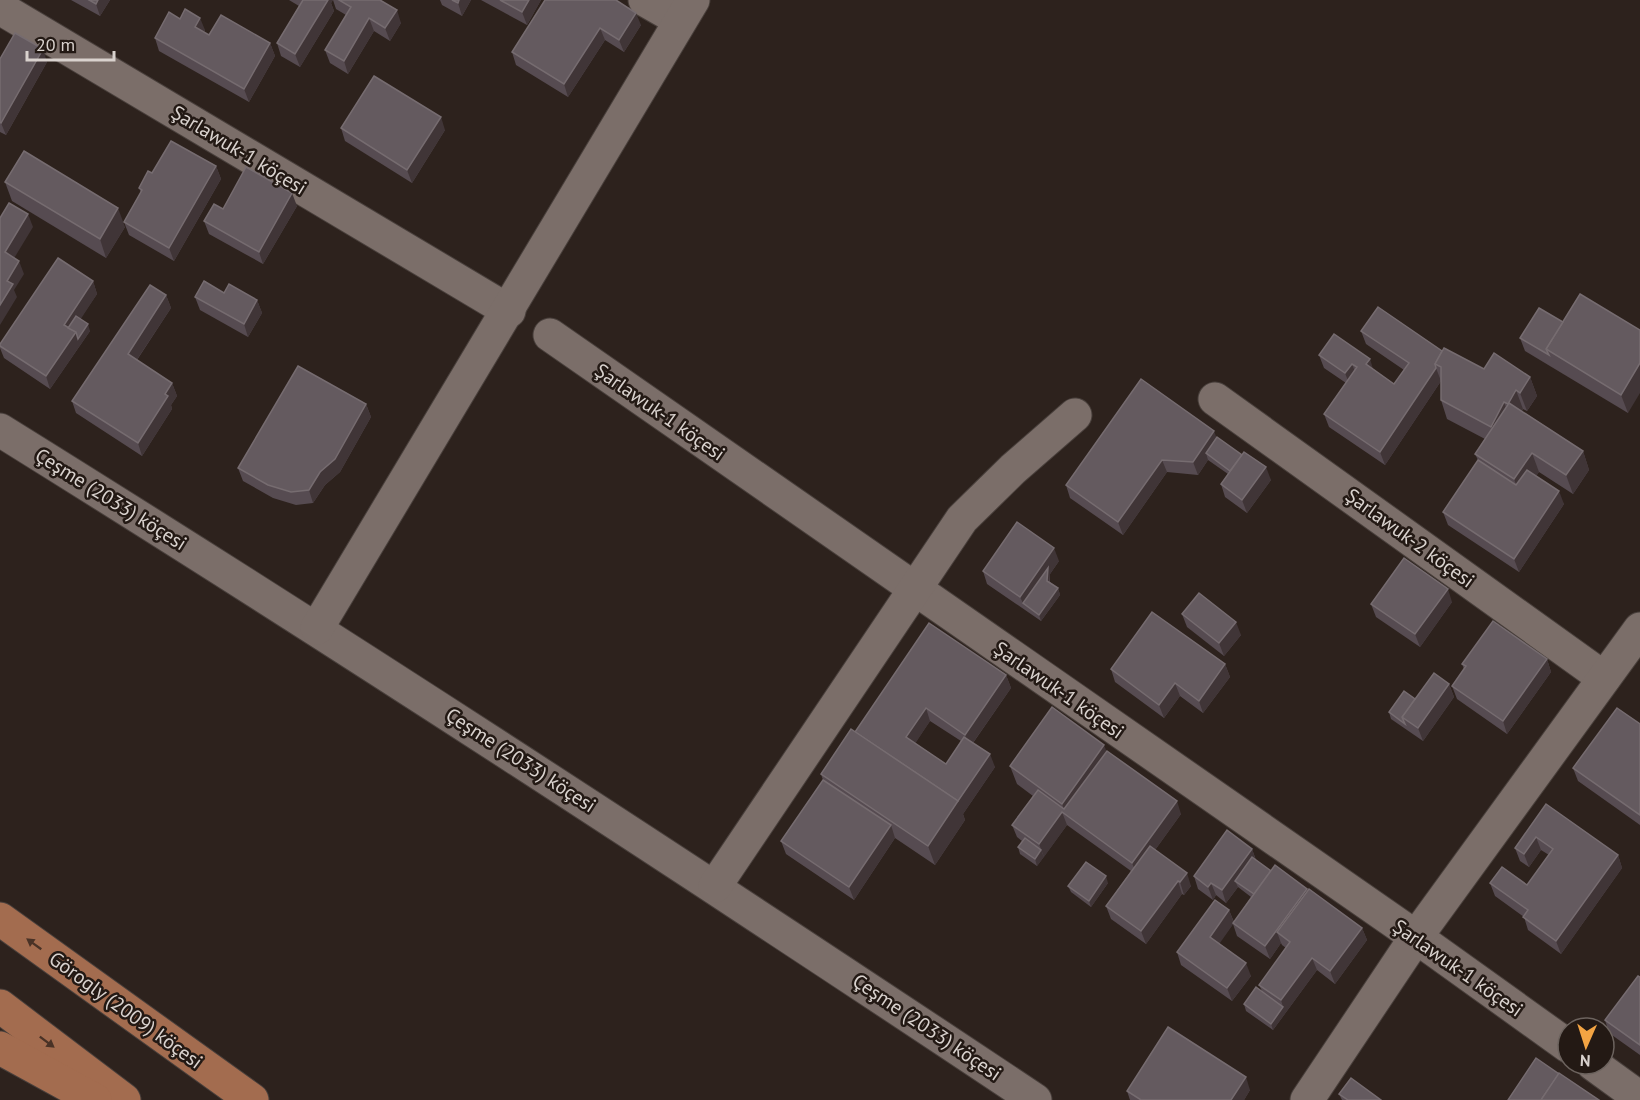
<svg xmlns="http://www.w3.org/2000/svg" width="1640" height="1100" font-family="'PT Sans',sans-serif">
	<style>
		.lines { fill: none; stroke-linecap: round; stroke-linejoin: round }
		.street-casing { stroke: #483f3b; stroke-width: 35 }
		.primary-casing { stroke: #483f3b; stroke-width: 35 }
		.street { stroke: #7b6e69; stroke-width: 33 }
		.primary { stroke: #a36c4f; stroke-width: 33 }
		.wall { fill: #564b51; fill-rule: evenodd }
		.shaded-wall { fill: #403537 }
		.building { fill: #645a5f; stroke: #766c70; stroke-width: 1.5 }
		.oneway { fill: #493226 }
		.labels { text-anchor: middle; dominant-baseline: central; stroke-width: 5; stroke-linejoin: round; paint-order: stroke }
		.street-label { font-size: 20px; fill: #d9d2ce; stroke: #231914 }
	</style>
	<rect width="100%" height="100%" fill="#2d221d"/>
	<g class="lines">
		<g class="street-casing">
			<g id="street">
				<polyline points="645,0 680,20"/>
				<polyline points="0,8 509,311"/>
				<polyline points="550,335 1416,937 1568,1046"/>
				<polyline points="1215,399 1604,678"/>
				<path d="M 0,430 C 349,647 693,872 1035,1100"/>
				<polyline points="317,628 693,0"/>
				<polyline points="715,886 962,519 1013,469 1075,415"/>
				<polyline points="1593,1064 1640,1098"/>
				<polyline points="1307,1100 1416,937 1640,629"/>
			</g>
		</g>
		<g class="primary-casing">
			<g id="primary">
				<polyline points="0,919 252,1100"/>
				<polyline points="0,1006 124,1100"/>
				<polyline points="0,1048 95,1100"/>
			</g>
		</g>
		<use href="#street" class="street"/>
		<use href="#primary" class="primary"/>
	</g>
	<g class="wall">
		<polygon points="71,0 110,0 100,16"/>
		<polygon points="289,0 333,0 331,3 334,11 300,67 281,56 277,43 299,6"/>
		<polygon points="333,0 380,0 401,23 390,41 374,31 348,74 330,63 325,50 346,15 336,9"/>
		<polygon points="440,0 471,0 462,16 442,5"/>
		<polygon points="481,0 541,0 527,25"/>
		<polygon points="545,0 641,25 624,52 605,40 568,97 516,65 512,52"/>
		<polygon points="180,19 205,30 204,32 209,35 270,43 275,56 249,102 159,51 155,38"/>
		<polygon points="0,59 47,62 6,135 0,132"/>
		<polygon points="341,128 445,130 412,183 345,141"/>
		<polygon points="216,166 221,179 174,261 129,235 124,222 141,193 139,188 152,173"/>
		<polygon points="5,182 125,227 106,258 12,201"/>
		<polygon points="297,206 263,264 209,234 204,221 223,209"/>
		<polygon points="93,281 97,294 80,319 90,331 50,389 4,358 0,348 0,344"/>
		<polygon points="224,293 257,300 262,313 248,337 200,310 195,297"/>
		<polygon points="166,295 171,308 137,360 172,383 177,396 171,405 172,409 142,456 76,413 72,401"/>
		<polygon points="1563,322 1640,330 1628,413 1525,351 1520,338"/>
		<polygon points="1361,331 1442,351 1484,369 1530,377 1537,396 1527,411 1523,409 1522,411 1583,451 1589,470 1573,494 1539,472 1536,476 1564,504 1519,572 1448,525 1443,512 1478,460 1475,454 1485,439 1447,419 1441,400 1441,381 1385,465 1329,427 1324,414 1346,383 1324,368 1319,355 1374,370 1394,384 1404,370 1366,344"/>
		<polygon points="366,404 371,417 340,472 325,485 313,503 296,505 273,498 243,481 238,468"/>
		<polygon points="1217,437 1271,480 1247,513 1225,497 1221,484 1228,474 1208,460 1198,475 1167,472 1123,535 1070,498 1066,485"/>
		<polygon points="1059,561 1050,574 1050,582 1058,588 1060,595 1041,621 987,584 983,571"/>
		<polygon points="1452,602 1420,647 1376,617 1371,604"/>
		<polygon points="1182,614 1241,635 1224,656 1187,627"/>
		<polygon points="1547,659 1551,672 1507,734 1457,699 1452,686 1464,669 1462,664"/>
		<polygon points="1225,664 1230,677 1203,713 1180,696 1164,718 1115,682 1111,669"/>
		<path d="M 1006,675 L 1011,688 L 973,743 L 995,767 L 963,814 L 965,820 L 935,865 L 895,838 L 854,900 L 786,854 L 781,841 L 823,780 L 821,774 L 855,732 ZM 930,721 L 961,741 L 946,764 L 915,743 Z"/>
		<polygon points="1449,684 1454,697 1423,741 1391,719 1389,712"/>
		<polygon points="1640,724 1640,825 1578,781 1573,768"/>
		<polygon points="1107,751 1181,814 1155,850 1191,886 1184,895 1182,894 1146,944 1111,919 1106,906 1131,871 1067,825 1037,866 1020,854 1018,847 1022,841 1017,837 1012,825 1033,796 1017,784 1010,766"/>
		<polygon points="1546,804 1618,855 1622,868 1561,954 1528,930 1524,917 1495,896 1490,883 1527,885 1549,855 1541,850 1529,867 1520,861 1515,848"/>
		<polygon points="1252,849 1256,860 1271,871 1307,889 1308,890 1362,928 1367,940 1335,984 1317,970 1273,1030 1246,1011 1244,1004 1262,991 1259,985 1286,948 1282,945 1281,943 1270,959 1237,936 1233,924 1219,943 1251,976 1232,1001 1181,965 1177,952 1229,910 1234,922 1251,897 1238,887 1226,903 1216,895 1213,900 1198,889 1194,876"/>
		<polygon points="1108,883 1091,907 1071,892 1068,886"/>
		<polygon points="1640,977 1640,1055 1609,1033 1605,1020"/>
		<polygon points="1250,1090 1244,1100 1130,1100 1127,1091"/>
		<polygon points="1339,1094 1381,1100 1342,1100"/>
	</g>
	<g class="shaded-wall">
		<polygon points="98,0 110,0 100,16 96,4"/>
		<polygon points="325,0 333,0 331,3 334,11 300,67 295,54"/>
		<polygon points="459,0 471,0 462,16 458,3"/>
		<polygon points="529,0 541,0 527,25 522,12"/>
		<polygon points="397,10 401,23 390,41 385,28"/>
		<polygon points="636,13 641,25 624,52 619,40"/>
		<polygon points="200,18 205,30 200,40 195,27"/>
		<polygon points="369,18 374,31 348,74 344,61"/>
		<polygon points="600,28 605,40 568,97 564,84"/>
		<polygon points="270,43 275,56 249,102 244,89"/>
		<polygon points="43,49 47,62 6,135 1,123"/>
		<polygon points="441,117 445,130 412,183 407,170"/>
		<polygon points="216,166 221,179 174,261 169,248"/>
		<polygon points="292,193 297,206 263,264 259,252"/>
		<polygon points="118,208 125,227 106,258 100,239"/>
		<polygon points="28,214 33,227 10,265 5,252"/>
		<polygon points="19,261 24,274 14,290 17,297 0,325 0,305 7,281"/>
		<polygon points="93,281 97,294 71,334 64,325"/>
		<polygon points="166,295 171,308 132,367 128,354"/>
		<polygon points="257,300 262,313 248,337 244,324"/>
		<polygon points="88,324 90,331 50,389 46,376 76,332"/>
		<polygon points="1370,359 1374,372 1366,364"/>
		<polygon points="1640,363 1640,393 1628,413 1621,395"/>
		<polygon points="1352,364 1357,377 1350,386 1345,373"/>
		<polygon points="1436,368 1441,381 1385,465 1380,452"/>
		<polygon points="1530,377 1537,396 1527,411 1520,393"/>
		<polygon points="172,383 177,396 171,405 172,409 142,456 138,443 165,394"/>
		<polygon points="1516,390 1523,409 1515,423 1508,404"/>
		<polygon points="1504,402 1511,421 1498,446 1491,427"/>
		<polygon points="366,404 371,417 340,472 325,485 313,503 309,490"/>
		<polygon points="1214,431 1219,444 1206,453 1208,460 1198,475 1193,462"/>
		<polygon points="1583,451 1589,470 1573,494 1566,475"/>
		<polygon points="1532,453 1539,472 1521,498 1514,479"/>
		<polygon points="1162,460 1167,472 1123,535 1118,522"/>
		<polygon points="1266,467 1271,480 1247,513 1242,500"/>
		<polygon points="1559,491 1564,504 1519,572 1514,559"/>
		<polygon points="1054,548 1059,561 1050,574 1049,587 1023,603 1020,597"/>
		<polygon points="1058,588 1060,595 1041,621 1039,615"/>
		<polygon points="1448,589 1452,602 1420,647 1415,634"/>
		<polygon points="1236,622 1241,635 1224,656 1219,643"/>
		<polygon points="1547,659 1551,672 1507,734 1503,721"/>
		<polygon points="1225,664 1230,677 1203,713 1199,701"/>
		<polygon points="1006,675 1011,688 970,747 965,735"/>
		<polygon points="1175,683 1180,696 1164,718 1159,705"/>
		<polygon points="1449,684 1454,697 1423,741 1418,728"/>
		<polygon points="926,708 930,721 911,750 906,737"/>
		<polygon points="1104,745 1111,763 1066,814 1062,804"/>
		<polygon points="990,754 995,767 963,814 965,820 935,865 928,846"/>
		<polygon points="1177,801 1181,814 1137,875 1132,863"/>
		<polygon points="1062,812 1067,825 1044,857 1039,844"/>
		<polygon points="891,825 895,838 854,900 849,887"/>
		<polygon points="1536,837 1541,850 1529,867 1524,854"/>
		<polygon points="1252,849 1256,861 1235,881 1238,887 1226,903 1222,890"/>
		<polygon points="1041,850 1044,857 1037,866 1035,859"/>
		<polygon points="1618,855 1622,868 1561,954 1556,941"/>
		<polygon points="1187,873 1191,886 1184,895 1180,882"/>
		<polygon points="1106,876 1108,883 1091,907 1089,901"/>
		<polygon points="1178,881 1182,894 1146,944 1141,931"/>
		<polygon points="1211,883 1216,895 1213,900 1208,887"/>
		<polygon points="1307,889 1312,901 1277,932 1281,943 1270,959 1265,946"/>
		<polygon points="1229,910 1234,923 1215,950 1210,937"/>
		<polygon points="1362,928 1367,940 1335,984 1330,971"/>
		<polygon points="1312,958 1317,970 1273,1030 1271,1024 1283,1007 1281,1000"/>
		<polygon points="1246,963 1251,976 1232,1001 1227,988"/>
		<polygon points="1246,1077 1250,1090 1244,1100 1231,1100"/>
	</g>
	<g class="building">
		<polygon points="89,0 98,0 96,4"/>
		<polygon points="303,0 328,0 295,54 277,43"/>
		<polygon points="339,0 380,0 397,10 385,28 369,18 344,61 325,50 351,7"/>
		<polygon points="452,0 459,0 458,3"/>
		<polygon points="500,0 529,0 522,12"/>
		<polygon points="545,0 616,0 636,13 619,40 600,28 564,84 512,52"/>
		<polygon points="185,9 200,18 195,27 209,35 221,15 270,43 244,89 155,38 169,12 180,19"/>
		<polygon points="15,33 43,49 1,123 0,122 0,59"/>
		<polygon points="374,76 441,117 407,170 341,128"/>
		<polygon points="171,141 216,166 169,248 124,222 142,190 139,188 148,171 152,173"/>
		<polygon points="24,151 118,208 100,239 5,182"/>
		<polygon points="246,167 292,193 259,252 204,221 214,204 223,209"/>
		<polygon points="9,203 28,214 5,252 19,261 7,281 13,284 0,305 0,218"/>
		<polygon points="58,258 93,281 64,325 76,332 46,376 0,346 0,344"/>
		<polygon points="204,281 224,293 229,284 257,300 244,324 195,297"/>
		<polygon points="150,285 166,295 128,354 172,383 165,394 168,396 138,443 72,401"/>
		<polygon points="1580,294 1640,330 1640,363 1621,395 1546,349"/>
		<polygon points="1378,307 1442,351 1435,364 1436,368 1380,452 1324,414 1357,367 1352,364 1345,373 1319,355 1334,334 1370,359 1366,364 1394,384 1409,363 1361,331"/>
		<polygon points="1539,308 1563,322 1546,349 1549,355 1520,338"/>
		<polygon points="76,316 88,324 78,339 76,332 68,328"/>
		<polygon points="1444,348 1484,369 1494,353 1530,377 1520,393 1516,390 1508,404 1504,402 1491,427 1441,400 1441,367 1435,364"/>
		<polygon points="298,366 366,404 335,459 320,472 309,490 291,492 268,485 238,468"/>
		<polygon points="1141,379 1214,431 1193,462 1162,460 1118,522 1066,485"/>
		<polygon points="1509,403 1583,451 1566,475 1532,453 1514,479 1475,454"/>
		<polygon points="1217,437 1242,455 1230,471 1206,453"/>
		<polygon points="1244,452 1266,467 1242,500 1221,484"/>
		<polygon points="1478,460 1516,485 1527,470 1559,491 1514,559 1443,512"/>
		<polygon points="1017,522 1054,548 1020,597 983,571"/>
		<polygon points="1404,558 1448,589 1415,634 1371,604"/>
		<polygon points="1048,568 1047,581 1058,588 1039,615 1023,603"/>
		<polygon points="1199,593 1236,622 1219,643 1182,614"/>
		<polygon points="1152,612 1225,664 1199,701 1175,683 1159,705 1111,669"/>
		<polygon points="1493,621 1547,659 1503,721 1452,686 1466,666 1462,664"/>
		<polygon points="929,623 1006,675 965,735 926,708 906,737 946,764 964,737 990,754 958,801 855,732"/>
		<polygon points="1434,673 1449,684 1418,728 1402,717"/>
		<polygon points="1404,691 1415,699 1402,717 1405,724 1389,712"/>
		<polygon points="1052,707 1104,745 1062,804 1010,766"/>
		<polygon points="1617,708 1640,724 1640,815 1573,768"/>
		<polygon points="851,729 958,801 928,846 821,774"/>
		<polygon points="1107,751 1177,801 1132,863 1062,812 1039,844 1012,825 1038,790 1064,809"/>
		<polygon points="823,780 891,825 849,887 781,841"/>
		<polygon points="1546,804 1618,855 1556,941 1523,917 1528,910 1490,883 1502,867 1527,885 1553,849 1536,837 1524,854 1515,848"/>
		<polygon points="1227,830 1252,849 1222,890 1211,883 1208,887 1194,876"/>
		<polygon points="1025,838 1041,850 1035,859 1018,847"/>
		<polygon points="1150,846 1187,873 1180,882 1178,881 1141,931 1106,906"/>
		<polygon points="1252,857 1271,871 1254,894 1235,881"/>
		<polygon points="1086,862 1106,876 1089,901 1068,886"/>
		<polygon points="1275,865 1307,889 1265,946 1233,923"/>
		<polygon points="1309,889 1362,928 1330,971 1312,958 1281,1000 1259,985 1290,942 1277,932"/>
		<polygon points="1215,900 1229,910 1210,937 1246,963 1227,988 1177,952"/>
		<polygon points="1638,976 1640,977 1640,1045 1605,1020"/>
		<polygon points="1256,987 1283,1007 1271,1024 1244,1004"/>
		<polygon points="1168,1027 1246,1077 1231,1100 1141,1100 1127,1091"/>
		<polygon points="1536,1058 1559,1074 1541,1100 1508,1100"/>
		<polygon points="1559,1073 1599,1100 1541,1100"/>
		<polygon points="1351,1078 1381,1100 1348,1100 1339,1094"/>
	</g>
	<defs><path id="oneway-solid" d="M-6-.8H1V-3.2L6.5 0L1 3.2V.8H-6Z" transform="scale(1.5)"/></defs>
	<g class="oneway">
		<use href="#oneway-solid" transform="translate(34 944) rotate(-144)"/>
		<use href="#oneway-solid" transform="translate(47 1042) rotate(37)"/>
	</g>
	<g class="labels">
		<g class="street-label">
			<text transform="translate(239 150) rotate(31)">Şarlawuk-1 köçesi</text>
			<text transform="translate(660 412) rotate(35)">Şarlawuk-1 köçesi</text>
			<text transform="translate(111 499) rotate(32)">Çeşme (2033) köçesi</text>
			<text transform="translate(1410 538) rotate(36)">Şarlawuk-2 köçesi</text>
			<text transform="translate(1059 690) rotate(35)">Şarlawuk-1 köçesi</text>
			<text transform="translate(521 760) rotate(33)">Çeşme (2033) köçesi</text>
			<text transform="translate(1458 968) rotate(35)">Şarlawuk-1 köçesi</text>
			<text transform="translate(126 1010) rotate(36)">Görogly (2009) köçesi</text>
			<text transform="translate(927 1027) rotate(34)">Çeşme (2033) köçesi</text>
		</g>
	</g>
	<g transform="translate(1586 1046) rotate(183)"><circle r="28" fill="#231914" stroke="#6c635e" stroke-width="1.5"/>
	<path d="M0-4.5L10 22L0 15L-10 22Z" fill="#f3a443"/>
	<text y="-9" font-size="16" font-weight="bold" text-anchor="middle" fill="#d9d2ce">N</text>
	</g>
	<path d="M27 51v9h87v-9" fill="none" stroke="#d9d2ce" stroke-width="3"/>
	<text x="36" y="51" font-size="18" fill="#d9d2ce" stroke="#231914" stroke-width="4.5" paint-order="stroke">20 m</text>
</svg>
